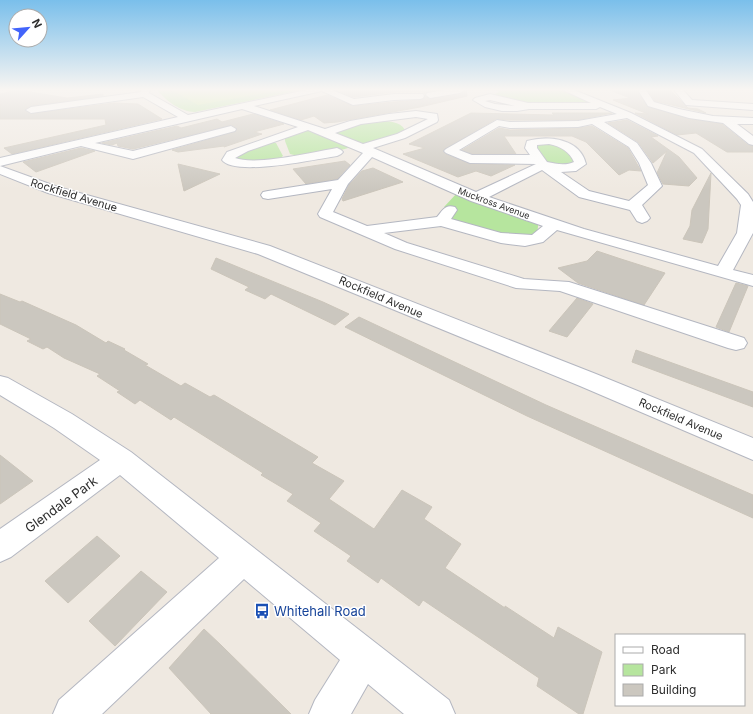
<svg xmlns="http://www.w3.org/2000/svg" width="753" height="714" font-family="Inter,sans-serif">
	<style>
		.green { fill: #b6e59e }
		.pitch { fill: #c9ec9a }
		.building { fill: #cbc7bf; stroke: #cbc5ba }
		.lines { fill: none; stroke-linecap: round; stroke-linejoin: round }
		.minor-casing { stroke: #b4b7c1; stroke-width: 2 }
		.minor { fill: #fff; fill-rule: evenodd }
		.labels { text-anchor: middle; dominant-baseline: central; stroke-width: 3; stroke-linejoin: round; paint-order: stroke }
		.far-street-label { font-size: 9px; fill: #2e2e2e; stroke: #fff }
		.street-label { font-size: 11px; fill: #2e2e2e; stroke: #fff }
		.near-street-label { font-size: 13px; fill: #2e2e2e; stroke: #fff }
		.near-transit-label { font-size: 13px; fill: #164399; stroke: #fff; text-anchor: start }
	</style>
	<rect width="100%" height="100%" fill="#efe9e1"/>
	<g class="green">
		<path d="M 157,90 L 302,90 L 195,112 C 181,112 166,101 157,90 Z"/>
		<polygon points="496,90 560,90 594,103 537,105 497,97 495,94 499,92"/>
		<path d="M 378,121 C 388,121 400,121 405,130 L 400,133 L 365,145 L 331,134 L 346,126 Z"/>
		<path d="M 305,131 L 311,131 L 351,147 C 336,152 305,159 290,154 L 285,141 L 285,136 Z"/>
		<path d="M 271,142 L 276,143 L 283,156 C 274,165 245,161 233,160 L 237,154 Z"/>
		<polygon points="540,143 563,145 575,162 565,167 546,163 534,146"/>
		<path d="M 457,193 L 538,224 C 538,227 538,231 536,233 C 524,244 461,223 447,217 L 452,210 L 444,207 Z"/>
	</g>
	<polygon class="pitch" points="172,90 281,90 198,105"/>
	<g class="building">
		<polygon points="18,90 67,98 103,94 103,96 31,106 25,109 30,114 114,103 138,104 162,119 12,154 4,148 106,125 105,119 0,119 0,94"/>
		<polygon points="353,90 436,90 427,92 425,94 423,92 394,92 354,97 340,92"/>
		<polygon points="466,90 467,96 420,107 337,122 324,123 314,116 301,120 270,110 327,95 353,106 394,102 420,100 423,99 425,96 430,99 460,94"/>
		<polygon points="610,90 637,90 648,107 689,119 722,124 748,145 753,146 753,152 727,152 696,133 677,135 635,113 648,114 613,100 630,98"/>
		<polygon points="648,90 670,90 688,108 698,109 706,113 655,101"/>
		<polygon points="471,113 554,115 552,113 612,113 578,120 510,120 496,119 443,150 445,154 470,164 515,165 491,176 476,171 458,177 403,154 425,148 409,144"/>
		<polygon points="253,114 284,124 254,132 262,134 224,147 224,146 178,152 172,150 235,132 237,129 232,125 133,149 118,146 117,143 112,145 102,143 177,126 181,128 217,119 222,122"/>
		<polygon points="627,120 658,136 651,137 679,157 697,178 689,186 663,184 657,173 667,151 653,163 638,142 608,123"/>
		<polygon points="592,126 628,148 641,171 629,170 619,175 586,142 572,136 504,136 516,154 472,154 462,150 499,128 510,130 578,128"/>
		<polygon points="81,148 95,151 36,172 23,162"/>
		<polygon points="345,161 350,165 337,179 306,184 293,169"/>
		<polygon points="178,164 220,174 184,191"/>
		<polygon points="373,168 403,182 343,201 342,199 349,185 362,171"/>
		<polygon points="711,173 708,229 702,243 683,239 690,226 692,210"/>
		<polygon points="597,251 621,259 665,273 644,305 578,283 558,268 587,261"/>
		<polygon points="216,258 323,302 349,314 335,325 271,294 265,299 245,290 249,287 211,269"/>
		<polygon points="736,283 748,286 729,332 716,327"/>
		<polygon points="0,294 20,302 22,301 76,325 106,343 108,341 125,349 124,350 148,364 145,365 181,386 185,383 210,397 214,395 318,457 312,463 344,481 329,499 374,529 402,490 432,507 424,519 461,544 445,568 505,608 505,606 554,638 558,627 602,652 583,714 579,714 537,686 539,678 423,600 419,606 381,578 378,583 347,561 351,556 314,531 321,523 287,501 293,494 261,475 263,473 174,417 171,420 140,400 135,404 117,392 120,391 97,376 100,374 64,358 47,347 43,349 27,341 31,339 0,324"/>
		<polygon points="577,298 593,304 567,337 549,331"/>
		<polygon points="359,317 546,405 753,495 753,518 527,416 345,327"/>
		<polygon points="636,350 753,392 753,407 632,362"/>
		<polygon points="0,455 33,481 0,504"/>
		<polygon points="97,536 120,556 68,603 45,581"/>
		<polygon points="141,571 167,592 115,646 89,621"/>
		<polygon points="204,629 222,646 291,714 211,714 169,668"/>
	</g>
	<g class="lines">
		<g class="minor-casing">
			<g id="minor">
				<path d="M 142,90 L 150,90 L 149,93 L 188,115 L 306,90 L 332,90 L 354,99 L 394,94 L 423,94 L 424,96 L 423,98 L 420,99 L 394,100 L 353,105 L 322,91 L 254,106 L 325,129 L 350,121 L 389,114 L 416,111 L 437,114 L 438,120 L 437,122 L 405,138 L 373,148 L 476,192 L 536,164 L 470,163 L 446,153 L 444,151 L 446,149 L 497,120 L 510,122 L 578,121 L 617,114 L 600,107 L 596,109 L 529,109 L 517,111 L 502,111 L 485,107 L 473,100 L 475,98 L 490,94 L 528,103 L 591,103 L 563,90 L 574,90 L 631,113 L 702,149 L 748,194 L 753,202 L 753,233 L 733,270 L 753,275 L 753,286 L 557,230 L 543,242 L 525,246 L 501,243 L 441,226 L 384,233 L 407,243 L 524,279 L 569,282 L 744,338 L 747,343 L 744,348 L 736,350 L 728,348 L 560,291 L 516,288 L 395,249 L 320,217 L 318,214 L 332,189 L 268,199 L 263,198 L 261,195 L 263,192 L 268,191 L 338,180 L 363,153 L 308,130 L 248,151 L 235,158 C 256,166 313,152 337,148 L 341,150 L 343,152 L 341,154 L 337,156 C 317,159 234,177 222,160 L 227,152 L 298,127 L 242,109 L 95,143 L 133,151 L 231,126 L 236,129 L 235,131 L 133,159 L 81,146 L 0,166 L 0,158 L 178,117 L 143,97 L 31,113 L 26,110 L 31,107 L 141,92 ZM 490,100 L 515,106 L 495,104 L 485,101 ZM 416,117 L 428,119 L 397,134 L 363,144 L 335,133 L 361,124 ZM 627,118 L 694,153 L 737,199 L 741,205 L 737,233 L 718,266 L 584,229 L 489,197 L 542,170 L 579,197 L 630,210 L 637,221 L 642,223 L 647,221 L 650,218 L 642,205 L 662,186 L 651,163 L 637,143 L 604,122 ZM 592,124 L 629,147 L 639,163 L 648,185 L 629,201 L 589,191 L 561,172 L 576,171 L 586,164 C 580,138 548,135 527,141 L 525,148 L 530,155 L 472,155 L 459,150 L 499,126 L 510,128 L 578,127 ZM 549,144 C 560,146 570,152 574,162 C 566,166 556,164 547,162 L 537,148 L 537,145 ZM 372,157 L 471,201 L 543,226 L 532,235 L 501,233 L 451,219 L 457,210 L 455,207 C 445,204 443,210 437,217 L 367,226 L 333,212 L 348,184 Z"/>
				<polygon points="445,90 464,90 460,93 430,98 426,95 427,93"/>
				<polygon points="638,90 646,90 654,102 679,109 713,116 753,118 753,124 737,124 753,136 753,145 749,144 723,123 689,118 648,106"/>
				<polygon points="674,90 683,90 692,100 753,104 753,110 686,105"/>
				<polygon points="0,166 58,187 270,246 596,374 753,438 753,460 580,386 258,254 48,193 0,174"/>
				<polygon points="0,376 8,378 72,414 131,452 449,700 455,714 404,714 368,684 351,714 309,714 315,700 340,660 244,579 102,714 53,714 59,700 219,558 120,475 11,557 0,562 0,529 100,460 54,428 0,395"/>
			</g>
		</g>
		<use href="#minor" class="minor"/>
	</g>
	<linearGradient id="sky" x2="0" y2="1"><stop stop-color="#7abfeb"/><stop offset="0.47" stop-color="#f8f5f2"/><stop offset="1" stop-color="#f8f5f2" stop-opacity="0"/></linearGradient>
	<rect width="753" height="190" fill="url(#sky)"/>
	<defs>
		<g id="bus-bare" transform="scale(1.2)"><path d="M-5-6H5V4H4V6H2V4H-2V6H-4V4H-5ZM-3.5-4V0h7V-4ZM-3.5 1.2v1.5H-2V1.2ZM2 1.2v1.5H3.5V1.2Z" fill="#1a4fb4" stroke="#fff" stroke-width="2.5" paint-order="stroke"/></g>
	</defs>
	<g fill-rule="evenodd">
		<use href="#bus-bare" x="262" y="611"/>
	</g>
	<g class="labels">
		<g class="far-street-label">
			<text transform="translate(494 203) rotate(20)">Muckross Avenue</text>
		</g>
		<g class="street-label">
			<text transform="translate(74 195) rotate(17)">Rockfield Avenue</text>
			<text transform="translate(381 297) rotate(23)">Rockfield Avenue</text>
			<text transform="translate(681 419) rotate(23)">Rockfield Avenue</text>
		</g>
		<g class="near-street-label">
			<text transform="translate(61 504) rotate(-36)">Glendale Park</text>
		</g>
		<g class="near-transit-label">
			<text x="274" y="611">Whitehall Road</text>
		</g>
	</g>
	<rect x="615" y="634" width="130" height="72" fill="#ffffff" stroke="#ababab"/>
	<rect x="623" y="647" width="20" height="6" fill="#ffffff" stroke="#ababab"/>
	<text x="651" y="654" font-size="12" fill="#2e2e2e">Road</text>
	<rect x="623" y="664" width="20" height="12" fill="#b6e59e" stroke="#ababab"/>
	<text x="651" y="674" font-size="12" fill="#2e2e2e">Park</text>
	<rect x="623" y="684" width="20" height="12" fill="#cbc7bf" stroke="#ababab"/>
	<text x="651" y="694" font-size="12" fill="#2e2e2e">Building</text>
	<g transform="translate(28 28) rotate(63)"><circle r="19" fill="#ffffff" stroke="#ababab"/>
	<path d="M0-3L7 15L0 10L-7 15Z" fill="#4264fb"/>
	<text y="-6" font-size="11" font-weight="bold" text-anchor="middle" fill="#2e2e2e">N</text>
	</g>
</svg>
